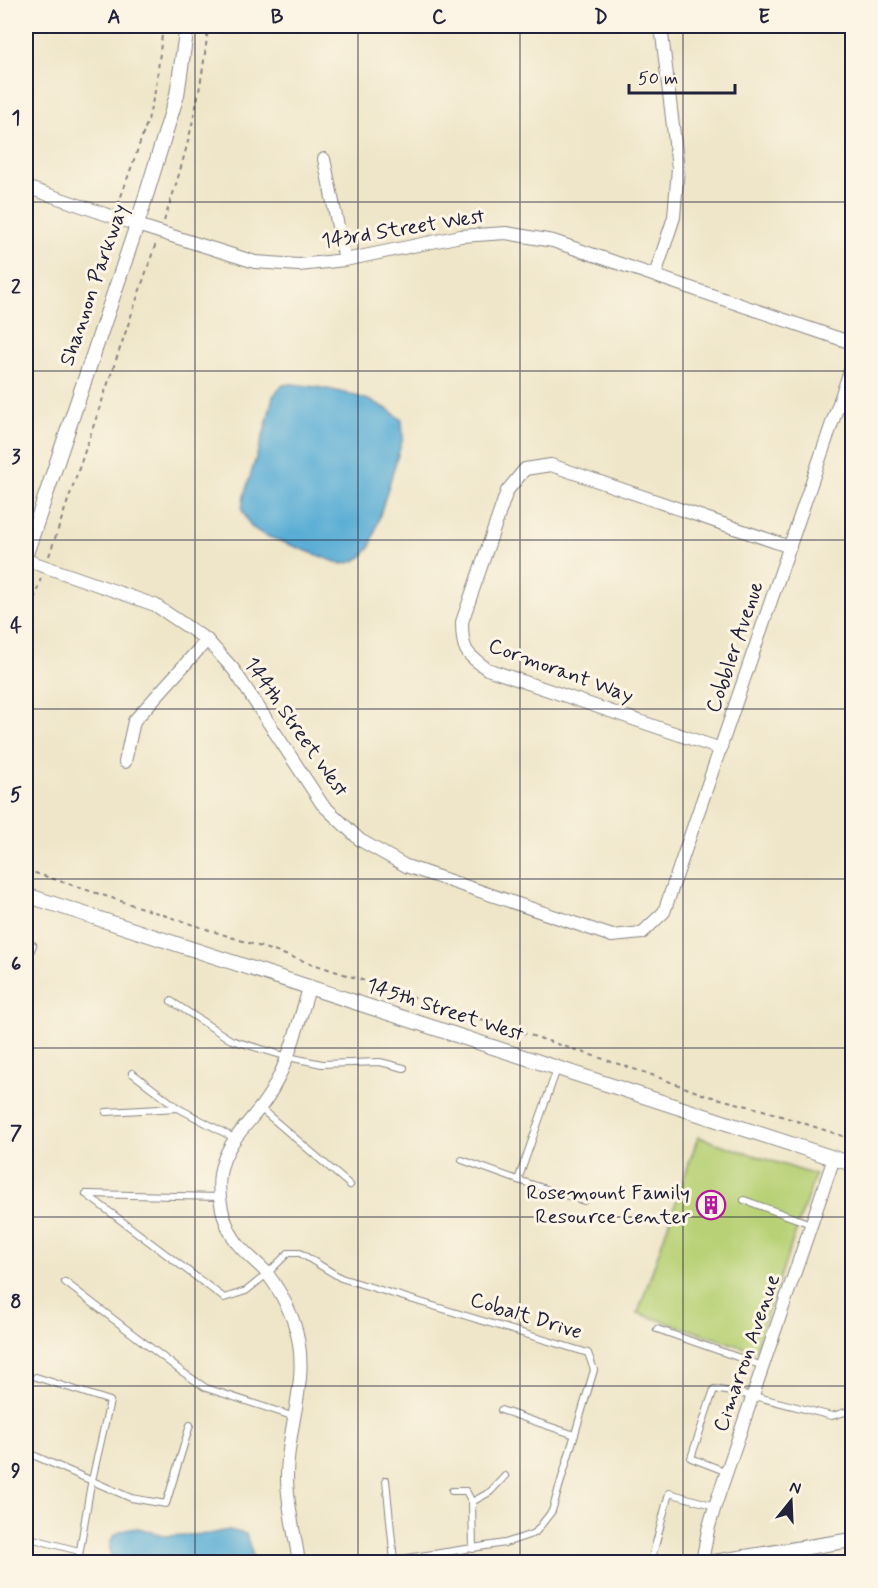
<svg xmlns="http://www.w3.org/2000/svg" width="878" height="1588" font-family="Mynerve,sans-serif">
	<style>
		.green { fill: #b8d176; stroke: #6d7a58; stroke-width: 1.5 }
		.water { fill: #5aadd5; stroke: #3e6888; stroke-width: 1.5 }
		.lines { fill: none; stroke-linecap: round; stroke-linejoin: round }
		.service-casing { stroke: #888482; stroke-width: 8 }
		.minor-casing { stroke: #888482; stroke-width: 14 }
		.tertiary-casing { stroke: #888482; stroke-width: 16 }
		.path { stroke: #888482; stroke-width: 2; stroke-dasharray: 4.5 4.5; stroke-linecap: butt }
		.service { stroke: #fff; stroke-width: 6 }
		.minor { stroke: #fff; stroke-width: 12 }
		.tertiary { stroke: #fff; stroke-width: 14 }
		.grid { fill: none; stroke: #22223b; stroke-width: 1.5; stroke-opacity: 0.55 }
		.labels { text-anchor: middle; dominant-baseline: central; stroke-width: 6; stroke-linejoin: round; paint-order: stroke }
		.street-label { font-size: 21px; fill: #22223b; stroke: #fcf5e5 }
		.poi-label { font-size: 21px; fill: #22223b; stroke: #fcf5e5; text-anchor: end }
		.neatline { fill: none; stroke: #22223b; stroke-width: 2 }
		.grid-label { font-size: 20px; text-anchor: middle; font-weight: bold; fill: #22223b }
	</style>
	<rect width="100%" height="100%" fill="#fcf5e5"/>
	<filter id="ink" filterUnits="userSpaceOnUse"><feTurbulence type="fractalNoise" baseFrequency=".0167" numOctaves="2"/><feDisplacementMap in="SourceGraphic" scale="12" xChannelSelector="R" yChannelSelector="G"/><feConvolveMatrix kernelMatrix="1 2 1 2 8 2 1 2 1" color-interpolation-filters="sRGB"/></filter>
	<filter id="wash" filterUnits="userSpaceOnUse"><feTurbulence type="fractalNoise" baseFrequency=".008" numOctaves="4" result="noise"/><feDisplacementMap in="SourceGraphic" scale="24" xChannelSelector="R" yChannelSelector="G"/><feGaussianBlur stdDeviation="1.35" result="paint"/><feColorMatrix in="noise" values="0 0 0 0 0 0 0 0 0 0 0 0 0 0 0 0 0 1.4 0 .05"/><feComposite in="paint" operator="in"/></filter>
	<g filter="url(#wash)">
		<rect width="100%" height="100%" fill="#efe6c9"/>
		<polygon class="green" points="698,1137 815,1175 755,1351 638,1313"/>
		<g class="water">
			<path d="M 292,384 C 321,387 351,392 378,404 C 387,408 394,414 402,420 L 403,438 L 371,545 C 362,559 356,562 341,564 L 264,535 L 251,527 L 242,510 L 244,496 L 266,426 L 273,396 L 283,385 Z"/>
			<path d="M 138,1528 L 166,1536 L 209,1534 L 229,1530 L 246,1534 L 252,1553 L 253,1562 L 112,1562 C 105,1538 114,1530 138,1528 Z"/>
		</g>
	</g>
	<g filter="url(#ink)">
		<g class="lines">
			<g class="service-casing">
				<g id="service">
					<polyline points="26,963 33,945"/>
					<polyline points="171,1001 231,1040 288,1057 322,1064 380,1062 404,1068"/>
					<polyline points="132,1073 178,1108 234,1138"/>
					<polyline points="260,1108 350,1185"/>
					<polyline points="106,1112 178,1108"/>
					<polyline points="462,1160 518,1180 584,1201"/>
					<polyline points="518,1180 557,1069"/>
					<polyline points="86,1194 224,1298 246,1291 267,1274 288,1253 300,1253 341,1278 588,1353 594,1370 552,1511 535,1533 505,1543 381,1562"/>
					<polyline points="87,1194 220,1197"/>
					<polyline points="744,1200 811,1224"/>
					<polyline points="65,1282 181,1371 206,1388 295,1417"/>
					<polyline points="657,1329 763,1366"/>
					<polyline points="36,1377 110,1401 90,1489 78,1562"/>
					<polyline points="501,1410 575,1435"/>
					<polyline points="26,1452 131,1498 166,1504 190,1425"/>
					<polyline points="727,1472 691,1458 714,1389 754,1396 832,1416 852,1410"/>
					<polyline points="386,1480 394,1561"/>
					<polyline points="452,1491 466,1491 472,1502 473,1549"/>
					<polyline points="472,1502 490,1492 505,1476"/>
					<polyline points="26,1537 79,1551"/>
					<polyline points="651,1562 669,1493 715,1506"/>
				</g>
			</g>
			<g class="minor-casing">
				<g id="minor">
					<polyline points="324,159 345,260"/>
					<polyline points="26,187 137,225 255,262 299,265 345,260 461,236 506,233 553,241 852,343"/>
					<polyline points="655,275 674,217 678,168 661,26"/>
					<polyline points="26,560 155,605 207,640 234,670 322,804 360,840 406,866 612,936 642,933 664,912 852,365"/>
					<path d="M 721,749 L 487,669 C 465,653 462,650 462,622 L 507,491 L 525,469 L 551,465 L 790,547"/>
					<polyline points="125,762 134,721 207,640"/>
					<path d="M 299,1562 C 295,1535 287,1505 287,1477 C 287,1421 313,1376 293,1320 C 286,1302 277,1286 266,1272 C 257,1262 245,1254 237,1243 C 223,1224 217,1197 220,1174 C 226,1137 256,1120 272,1090 C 290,1058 299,1022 309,988"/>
					<polyline points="702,1562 708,1530 715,1506 834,1158"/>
				</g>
			</g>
			<g class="tertiary-casing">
				<g id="tertiary">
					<polyline points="26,554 137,225 177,95 187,26"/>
					<polyline points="26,895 852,1164"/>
					<polyline points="714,1562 852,1540"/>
				</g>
			</g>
			<g class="path">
				<polyline points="118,205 148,120 156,87 163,26"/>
				<path d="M 164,221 C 186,157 202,93 208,26"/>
				<polyline points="49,556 156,243"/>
				<polyline points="26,625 41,578"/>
				<polyline points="26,870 652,1075 705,1095 763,1110 852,1139"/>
			</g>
			<use href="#service" class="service"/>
			<use href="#minor" class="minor"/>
			<use href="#tertiary" class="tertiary"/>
		</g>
	</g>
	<path class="grid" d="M 195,26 L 195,1562M 358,26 L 358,1562M 520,26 L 520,1562M 683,26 L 683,1562M 26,202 L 852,202M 26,371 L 852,371M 26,540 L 852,540M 26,709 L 852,709M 26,879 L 852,879M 26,1048 L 852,1048M 26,1217 L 852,1217M 26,1386 L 852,1386"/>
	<defs>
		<g id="building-ring" transform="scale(1.5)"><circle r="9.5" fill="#fcf5e5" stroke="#b5179e" stroke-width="1.5"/><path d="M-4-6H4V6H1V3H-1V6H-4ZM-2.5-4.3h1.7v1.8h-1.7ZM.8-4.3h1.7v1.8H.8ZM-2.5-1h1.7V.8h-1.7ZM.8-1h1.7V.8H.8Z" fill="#b5179e"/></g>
	</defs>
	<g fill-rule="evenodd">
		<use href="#building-ring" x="711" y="1205"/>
	</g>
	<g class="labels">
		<g class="street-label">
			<text transform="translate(403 229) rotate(-9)">143rd Street West</text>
			<text transform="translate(94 285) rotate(-71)">Shannon Parkway</text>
			<text transform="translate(735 647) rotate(-71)">Cobbler Avenue</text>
			<text transform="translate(561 671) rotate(20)">Cormorant Way</text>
			<text transform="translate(296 727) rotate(55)">144th Street West</text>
			<text transform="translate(445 1010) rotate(18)">145th Street West</text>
			<text transform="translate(526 1316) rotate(17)">Cobalt Drive</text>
			<text transform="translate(747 1353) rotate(-71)">Cimarron Avenue</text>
		</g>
		<g class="poi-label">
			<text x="690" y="1193">Rosemount Family<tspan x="690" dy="24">Resource Center</tspan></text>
		</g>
	</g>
	<rect width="878" height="1588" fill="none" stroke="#fcf5e5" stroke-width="66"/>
	<g transform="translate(791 1501) rotate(18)" stroke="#fcf5e5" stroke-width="4.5" paint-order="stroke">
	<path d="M0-4.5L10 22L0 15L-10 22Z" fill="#22223b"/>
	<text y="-9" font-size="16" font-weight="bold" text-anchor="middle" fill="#22223b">N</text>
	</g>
	<path d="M629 84v9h106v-9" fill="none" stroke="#22223b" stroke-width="3"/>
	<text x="638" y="84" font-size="18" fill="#22223b" stroke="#fcf5e5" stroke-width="4.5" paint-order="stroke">50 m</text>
	<rect x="33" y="33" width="812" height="1522" class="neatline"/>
	<g class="grid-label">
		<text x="114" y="23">A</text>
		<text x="277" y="23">B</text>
		<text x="439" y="23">C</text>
		<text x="601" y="23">D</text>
		<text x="764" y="23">E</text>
		<text x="16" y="124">1</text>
		<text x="16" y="293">2</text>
		<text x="16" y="463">3</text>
		<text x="16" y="632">4</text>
		<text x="16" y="801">5</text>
		<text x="16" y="970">6</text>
		<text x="16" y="1139">7</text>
		<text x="16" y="1308">8</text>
		<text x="16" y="1477">9</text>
	</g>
</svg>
